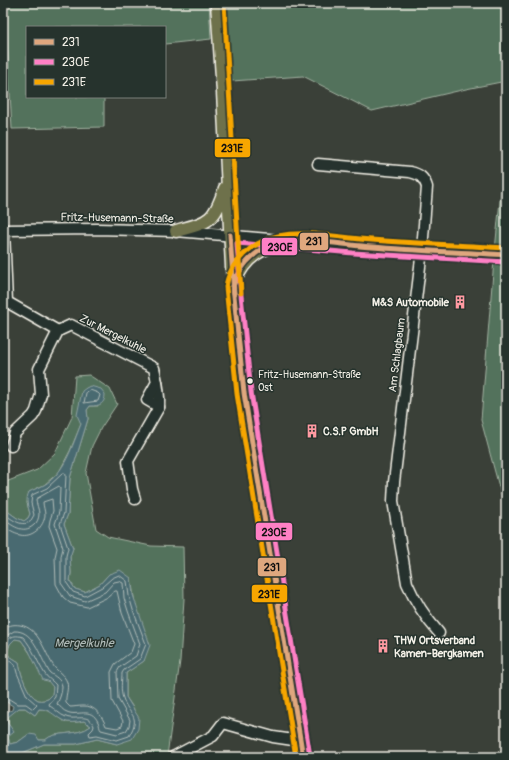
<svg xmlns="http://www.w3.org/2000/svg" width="509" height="760" font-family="Pangolin,sans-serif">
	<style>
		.green { fill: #52725c; stroke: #a3b2a2 }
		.water { fill: #4a6b71; stroke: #8ea1a1; fill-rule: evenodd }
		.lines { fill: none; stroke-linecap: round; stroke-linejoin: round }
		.shore { stroke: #b0bbb8; stroke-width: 1 }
		.minor-casing { stroke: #f4f1e8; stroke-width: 13 }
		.major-casing { stroke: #f4f1e8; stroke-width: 15 }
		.minor { stroke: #26332d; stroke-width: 10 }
		.major { stroke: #6e714b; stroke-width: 12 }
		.bus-1-casing { stroke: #26332d; stroke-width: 8 }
		.bus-2-casing { stroke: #26332d; stroke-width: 8 }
		.bus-3-casing { stroke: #26332d; stroke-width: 8 }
		.bus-1 { stroke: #dfa77e; stroke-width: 5 }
		.bus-2 { stroke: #ff80c5; stroke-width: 5 }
		.bus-3 { stroke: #f7a600; stroke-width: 5 }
		.bus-dot { fill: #f4f1e8; stroke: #26332d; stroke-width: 1.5 }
		.labels { text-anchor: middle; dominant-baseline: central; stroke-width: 3; stroke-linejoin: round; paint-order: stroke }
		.bus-label { font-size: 10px; fill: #f4f1e8; stroke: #26332d; text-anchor: start }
		.street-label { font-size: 11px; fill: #f4f1e8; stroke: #26332d }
		.poi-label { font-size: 11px; font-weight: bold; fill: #f4f1e8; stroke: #26332d; text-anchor: start }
		.water-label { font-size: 12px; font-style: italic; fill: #b0bbb8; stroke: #26332d }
		.line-badge { stroke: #26332d; stroke-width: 1.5 }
		.pale-badge-label { font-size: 11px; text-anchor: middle; font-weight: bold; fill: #111 }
	</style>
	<rect width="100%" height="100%" fill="#3a4038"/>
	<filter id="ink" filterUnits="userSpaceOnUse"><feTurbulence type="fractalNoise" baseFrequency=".025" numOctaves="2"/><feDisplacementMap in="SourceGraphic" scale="8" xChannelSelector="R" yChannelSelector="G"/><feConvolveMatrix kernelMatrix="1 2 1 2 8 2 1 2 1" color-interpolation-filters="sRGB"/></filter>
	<g filter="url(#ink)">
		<g class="green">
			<polygon points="5,3 209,3 211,39 165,44 165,27 27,27 27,97 104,97 104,127 12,129"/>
			<polygon points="226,3 506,3 506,81 466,89 372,111 303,76 232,81"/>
			<polygon points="506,141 506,513 481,420 494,260"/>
			<polygon points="89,375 110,389 117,404 101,428 92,446 86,473 96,529 108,537 151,546 183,547 184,599 180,661 167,756 3,757 3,749 8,754 22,753 44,744 76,744 97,739 117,744 134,709 126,697 126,673 144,661 131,578 109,574 100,584 85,592 75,589 70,581 71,573 70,556 73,548 64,524 68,514 70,478 88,419 87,410 90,406 98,406 90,386 81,424 70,451 59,472 44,485 29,492 27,503 30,514 28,518 24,521 17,518 3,508 3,483 37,470 55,453 72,417 75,376"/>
			<path d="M 15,639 L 21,640 L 53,687 L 52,695 L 48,699 C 45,700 41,701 38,700 C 27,695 20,673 19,662 L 6,654 L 10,644 Z"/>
			<path d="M 19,708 L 25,708 L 35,715 L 39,709 C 52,709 52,714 62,720 C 68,724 78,722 84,721 L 91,726 C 77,737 56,730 45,740 L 39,740 L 29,734 L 18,742 L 10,744 L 8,737 L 8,716 Z"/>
		</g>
		<path class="water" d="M 90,386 L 101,389 L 105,394 C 105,404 100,406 90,406 L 87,410 L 88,419 L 70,478 L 68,514 L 64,524 L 73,548 L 70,557 L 71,573 L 70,581 L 75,589 L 85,592 L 100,584 L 109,574 L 120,570 L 131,578 L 133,595 L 150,645 L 144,661 L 126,673 L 126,697 L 139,718 L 138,729 L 132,739 L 117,744 L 97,739 L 76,744 L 44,744 L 22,753 L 8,754 L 3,749 L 3,713 L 12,710 L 13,706 L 3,700 L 3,691 L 7,678 L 5,668 L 3,667 L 3,508 L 17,518 L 24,521 L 28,518 L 30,514 C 28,506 25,500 29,492 C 34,489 39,488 44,485 C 65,473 72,446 81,424 L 77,415 L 82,391 L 86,388 ZM 15,639 L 21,640 L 29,651 L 43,680 L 48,681 L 53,687 L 52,695 L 48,699 C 45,700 41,701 38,700 C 27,695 20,673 19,662 L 6,654 L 10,644 ZM 19,708 L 25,708 L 35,715 L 39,709 C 50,709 53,715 62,720 C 68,724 77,722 84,721 L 91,726 C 77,737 56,730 45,740 L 39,740 L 36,735 L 29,734 L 18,742 L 10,744 L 8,737 L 14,732 L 7,722 L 8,717 Z"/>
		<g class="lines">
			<g class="shore">
				<polygon points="90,390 98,393 100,395 98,401 84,403 86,393"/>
				<path d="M 3,513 C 12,519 20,527 30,522 L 34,515 L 31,503 L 32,495 L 47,488 L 63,473 L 65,473 L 66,475 L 64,513 L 60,524 L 68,548 L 66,556 L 66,582 L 73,592 L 85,596 L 102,587 L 112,578 L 119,575 L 127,581 L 129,596 L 133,610 L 146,644 L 140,659 L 124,670 L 122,673 C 122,680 120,691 123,698 C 128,716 142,714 129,736 L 117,740 L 97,735 L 90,736 L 89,733 L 93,729 L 94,726 C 88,712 76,721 66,717 C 60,715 55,709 50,706 L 49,704 L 55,697 L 56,685 C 53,681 47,678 45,674 C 37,662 33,648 23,637 C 10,633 7,640 3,652"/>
				<path d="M 3,519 C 12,525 23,535 34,525 C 37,523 39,518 39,514 C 39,509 36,504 36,499 L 59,486 L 60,488 L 59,512 L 55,524 L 63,548 L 61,556 L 61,583 L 70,596 L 85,601 L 105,592 L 114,582 L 119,581 L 123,583 L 124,598 L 128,611 L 140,644 L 136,656 L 120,667 L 117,672 L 118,699 L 130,720 L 129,726 L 126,731 L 117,734 L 101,730 C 99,728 100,725 98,722 C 91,706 77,717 67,712 C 63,711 60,706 57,704 C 60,698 62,692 62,686 C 61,679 54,676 50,673 C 48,671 47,667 45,664 C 38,651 32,630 14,631 L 3,638"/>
				<path d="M 3,526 C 8,530 14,534 20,535 C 32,538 44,527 45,515 C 45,511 43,506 43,502 L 52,499 L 53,511 L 50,520 L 49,526 L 57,548 L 55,557 L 56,584 L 63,597 L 70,603 L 87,607 L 108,597 L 115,591 L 117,591 L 122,613 L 134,644 L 131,652 L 115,664 L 111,672 L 112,701 L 123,721 L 122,726 L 117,728 L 106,726 C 102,716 95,705 83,706 C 78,706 74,707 70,707 L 66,703 C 65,696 69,689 67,682 C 64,674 56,671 53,665 C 44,651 39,628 20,625 C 13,624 8,625 3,630"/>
				<polyline points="3,656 15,665 17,673 27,696 37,705 33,709 26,704 17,704 6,697 3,696"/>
			</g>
			<g class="minor-casing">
				<g id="minor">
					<path d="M 318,164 L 410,172 C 419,174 424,177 427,187 L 422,250 L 394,482 L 393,501 L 407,583 C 415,602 425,617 439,633"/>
					<polyline points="3,230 97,229 176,231 353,246 506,255"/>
					<polyline points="4,230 7,302 58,331"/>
					<path d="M 58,331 L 71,325 L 154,368 C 157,381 160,394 159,407 L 128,461 L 132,489 L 135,499"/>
					<polyline points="157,382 147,400 159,407"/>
					<polyline points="11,446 15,433 33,416 36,411 41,394 39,369 58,331"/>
					<polyline points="173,757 213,736 223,723 273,737 300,741"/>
				</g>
			</g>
			<g class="major-casing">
				<g id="major">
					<polyline points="217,3 223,92 233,286 244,393 303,757"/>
					<path d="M 176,231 C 209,222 214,222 225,188"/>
					<path d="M 234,283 C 245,255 263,247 290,241"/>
				</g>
			</g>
			<use href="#minor" class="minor"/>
			<use href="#major" class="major"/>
			<g class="bus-1-casing">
				<g id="bus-1">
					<polyline points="230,235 234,293"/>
					<path d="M 303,757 L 244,393 L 233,286 C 240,268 250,254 269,246 C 296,235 342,245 372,247 C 416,251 461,252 506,255"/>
				</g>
			</g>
			<g class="bus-2-casing">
				<polyline id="bus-2" points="310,756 251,392 240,285 237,243 353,253 506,262"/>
			</g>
			<g class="bus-3-casing">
				<g id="bus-3">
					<polyline points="224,3 241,293"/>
					<path d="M 296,757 L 237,394 L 226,287 C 229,262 254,241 278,236 C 305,230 333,237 360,239 C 408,243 457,245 506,248"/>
				</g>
			</g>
			<use href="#bus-1" class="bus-1"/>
			<use href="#bus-2" class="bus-2"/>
			<use href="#bus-3" class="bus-3"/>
		</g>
	</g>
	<defs>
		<g id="building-bare" transform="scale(1.08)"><path d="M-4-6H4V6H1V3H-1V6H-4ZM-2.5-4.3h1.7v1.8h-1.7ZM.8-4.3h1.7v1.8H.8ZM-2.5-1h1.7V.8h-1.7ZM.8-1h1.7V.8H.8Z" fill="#ff9aa2" stroke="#26332d" stroke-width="2.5" paint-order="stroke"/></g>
	</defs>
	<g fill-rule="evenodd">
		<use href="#building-bare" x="460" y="302"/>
		<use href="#building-bare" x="312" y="431"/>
		<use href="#building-bare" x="383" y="646"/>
	</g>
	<circle class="bus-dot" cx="250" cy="381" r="3.5"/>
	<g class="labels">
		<g class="bus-label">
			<text x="258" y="375">Fritz-Husemann-Straße<tspan x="258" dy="13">Ost</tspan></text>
		</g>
		<g class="street-label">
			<text transform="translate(117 218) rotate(1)">Fritz-Husemann-Straße</text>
			<text transform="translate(113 334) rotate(27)">Zur Mergelkuhle</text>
			<text transform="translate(397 355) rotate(-83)">Am Schlagbaum</text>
		</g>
		<g class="poi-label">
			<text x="449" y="302" text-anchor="end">M&amp;S Automobile</text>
			<text x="323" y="431">C.S.P GmbH</text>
			<text x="394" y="640">THW Ortsverband<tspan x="394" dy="13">Kamen-Bergkamen</tspan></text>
		</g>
		<g class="water-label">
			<text x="84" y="643">Mergelkuhle</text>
		</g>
	</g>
	<g class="line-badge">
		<rect x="214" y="138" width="37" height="20" rx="4" fill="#f7a600"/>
		<rect x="299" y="232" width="30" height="19" rx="4" fill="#dfa77e"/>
		<rect x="261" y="237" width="37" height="19" rx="4" fill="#ff80c5"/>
		<rect x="255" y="522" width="38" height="19" rx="4" fill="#ff80c5"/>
		<rect x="257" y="557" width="30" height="20" rx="4" fill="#dfa77e"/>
		<rect x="251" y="584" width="37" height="19" rx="4" fill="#f7a600"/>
	</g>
	<g class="pale-badge-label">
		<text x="232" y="152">231E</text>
		<text x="314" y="245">231</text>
		<text x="280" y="251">230E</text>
		<text x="274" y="536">230E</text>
		<text x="272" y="571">231</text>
		<text x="269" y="598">231E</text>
	</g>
	<rect width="509" height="760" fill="none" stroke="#26332d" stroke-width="16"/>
	<rect x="8" y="8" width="493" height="744" fill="none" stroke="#f4f1e8" stroke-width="1.5" filter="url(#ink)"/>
	<rect x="26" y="26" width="140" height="72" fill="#26332d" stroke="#787f78"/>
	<rect x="34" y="39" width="20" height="6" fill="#dfa77e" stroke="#787f78"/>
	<text x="62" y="46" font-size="12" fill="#f4f1e8">231</text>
	<rect x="34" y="59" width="20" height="6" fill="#ff80c5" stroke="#787f78"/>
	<text x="62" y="66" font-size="12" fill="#f4f1e8">230E</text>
	<rect x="34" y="79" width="20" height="6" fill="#f7a600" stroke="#787f78"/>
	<text x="62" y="86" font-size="12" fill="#f4f1e8">231E</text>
</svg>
